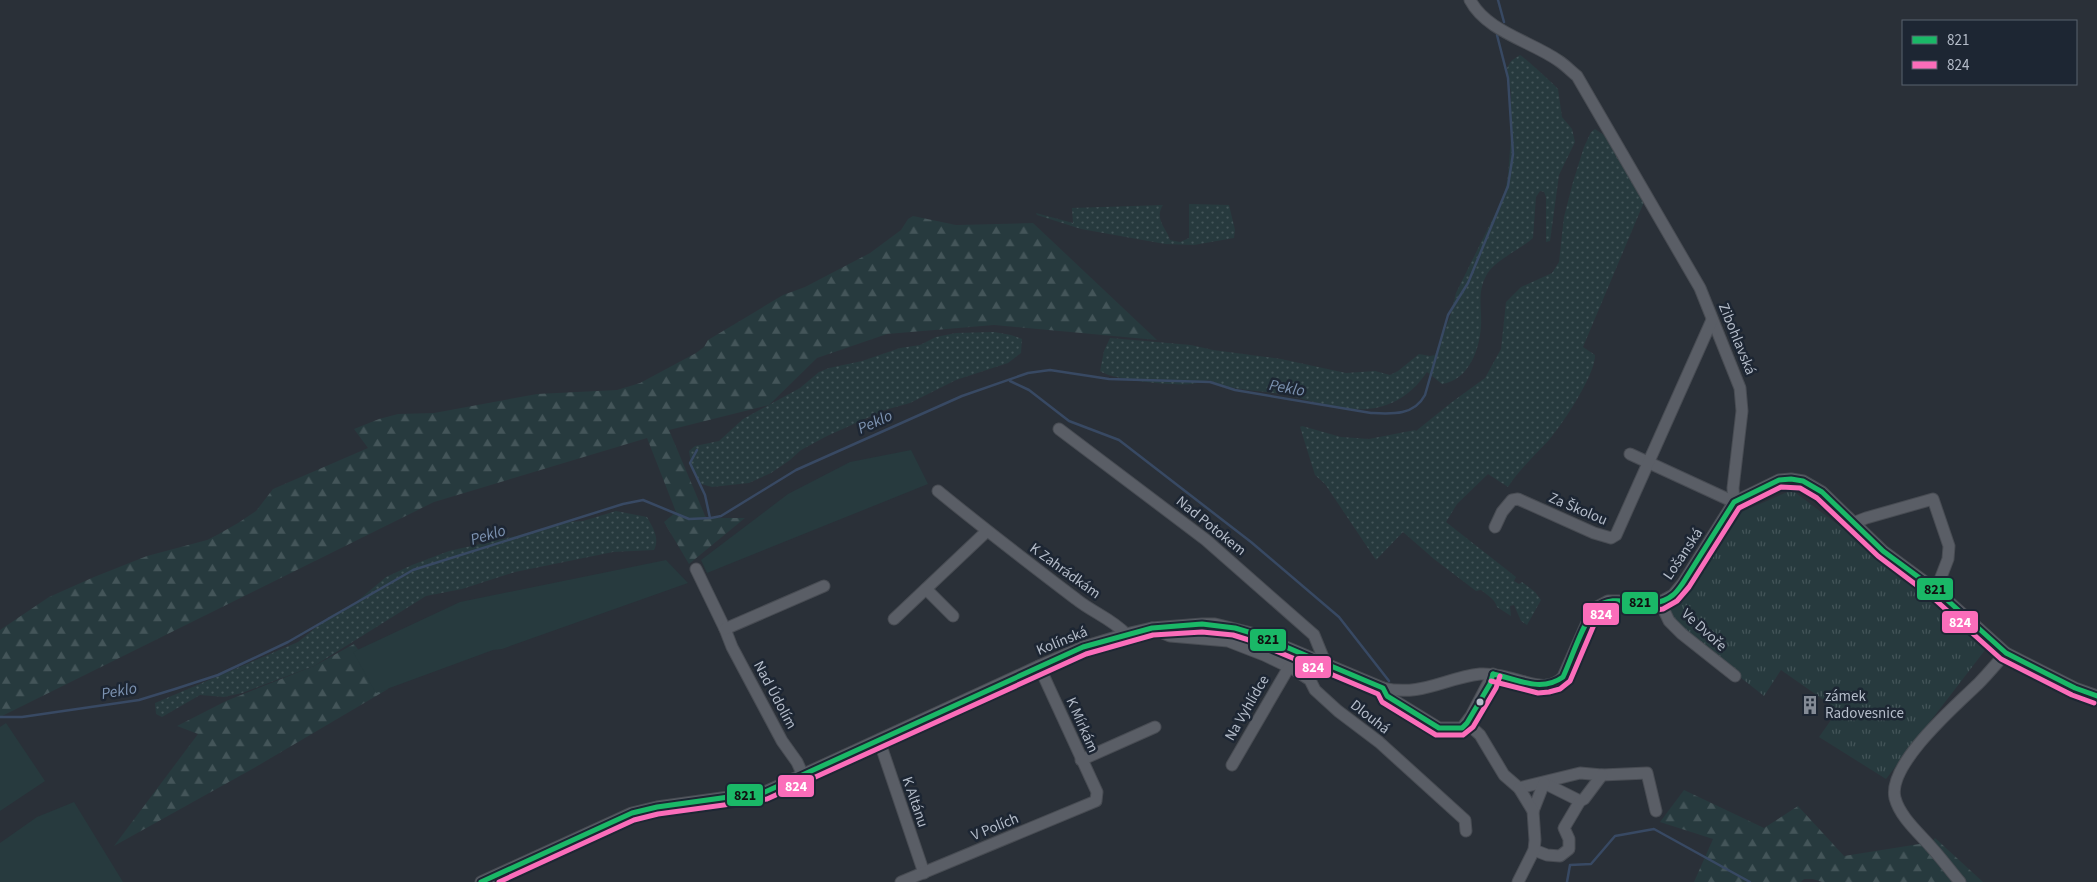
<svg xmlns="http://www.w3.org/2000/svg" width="2097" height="882" font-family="'Source Sans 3',sans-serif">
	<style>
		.grass { fill: url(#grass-dots) }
		.forest { fill: url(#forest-firs) }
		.park { fill: url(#park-tufts) }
		.garden { fill: #273a3e }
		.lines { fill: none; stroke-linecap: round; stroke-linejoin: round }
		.stream { stroke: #384963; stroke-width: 2.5 }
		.minor-casing { stroke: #484c53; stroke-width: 13 }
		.minor { stroke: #5a5e66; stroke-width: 11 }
		.bus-1-casing { stroke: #1d2633; stroke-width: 9 }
		.bus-2-casing { stroke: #1d2633; stroke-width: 9 }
		.bus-1 { stroke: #1ab867; stroke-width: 5 }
		.bus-2 { stroke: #fb6dba; stroke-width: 5 }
		.bus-dot { fill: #b4bcc9; stroke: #1d2633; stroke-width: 2 }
		.labels { text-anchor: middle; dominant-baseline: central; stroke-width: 5; stroke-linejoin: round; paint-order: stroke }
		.street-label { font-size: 15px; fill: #b4bcc9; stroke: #1d2633 }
		.poi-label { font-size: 15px; fill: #b4bcc9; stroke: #1d2633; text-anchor: start }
		.water-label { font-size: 16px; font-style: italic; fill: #7c92b1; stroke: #1d2633 }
		.line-badge { stroke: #1d2633; stroke-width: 2 }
		.badge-label { font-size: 14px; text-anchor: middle; font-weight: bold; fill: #fff }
		.pale-badge-label { font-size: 14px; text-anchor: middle; font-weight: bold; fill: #111 }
	</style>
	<defs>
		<pattern id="grass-dots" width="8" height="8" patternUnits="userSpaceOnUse" patternTransform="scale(1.25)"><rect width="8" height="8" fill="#273a3e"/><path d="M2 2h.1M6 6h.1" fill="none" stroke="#445559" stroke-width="1.8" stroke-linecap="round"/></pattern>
		<pattern id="forest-firs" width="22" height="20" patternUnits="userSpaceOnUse" patternTransform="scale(1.25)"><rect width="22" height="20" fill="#273a3e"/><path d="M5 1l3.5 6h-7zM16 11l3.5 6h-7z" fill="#445559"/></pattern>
		<pattern id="park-tufts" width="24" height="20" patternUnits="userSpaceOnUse" patternTransform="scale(1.25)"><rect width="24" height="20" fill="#273a3e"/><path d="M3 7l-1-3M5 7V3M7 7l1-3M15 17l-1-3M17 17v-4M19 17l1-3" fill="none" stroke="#445559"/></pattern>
	</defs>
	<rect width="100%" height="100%" fill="#2a3038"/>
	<g class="grass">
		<path d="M 1520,55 C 1524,57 1554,84 1558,89 L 1562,117 L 1572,129 L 1575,142 L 1559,175 L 1550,241 L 1546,242 L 1546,197 L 1544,192 L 1540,191 L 1536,197 L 1533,238 C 1520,250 1494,260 1486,276 C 1477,293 1482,308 1481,325 C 1480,349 1469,380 1442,384 L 1427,372 C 1402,409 1368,415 1326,405 C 1311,402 1296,396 1281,394 C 1257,390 1231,391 1209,380 C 1203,381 1196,384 1190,384 C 1174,386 1112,380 1100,371 L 1104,351 L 1110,338 L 1191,345 L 1213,350 L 1281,359 L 1346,373 L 1375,371 L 1390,375 L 1398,371 L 1419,354 L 1430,356 L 1435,355 L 1450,317 L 1456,293 L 1504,196 L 1508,176 L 1511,136 L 1511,93 L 1507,68 L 1511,61 Z"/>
		<path d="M 1595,129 L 1607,137 L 1644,202 L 1583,347 L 1595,355 C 1596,374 1562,425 1549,440 C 1535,455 1519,470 1508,487 L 1488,474 L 1457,504 L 1446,522 L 1516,577 L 1514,581 L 1519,584 L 1522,582 L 1535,592 L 1541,600 L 1527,625 L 1521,621 L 1514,605 L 1510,606 L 1511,616 L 1497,607 C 1495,599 1487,595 1481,590 L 1476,591 L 1434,559 L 1403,532 L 1376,560 L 1325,484 L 1315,475 L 1300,427 L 1302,426 L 1341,437 L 1369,439 L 1415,430 L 1416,431 L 1452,402 L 1485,378 L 1501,349 L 1506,302 L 1521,287 L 1552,273 L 1559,262 L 1564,217 L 1573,182 L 1584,147 L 1591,132 Z"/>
		<path d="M 1189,204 L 1229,205 L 1235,230 L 1234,238 L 1194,245 L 1165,244 L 1081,229 L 1037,215 L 1036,213 L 1073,223 L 1072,208 L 1163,205 C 1154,219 1166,227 1170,240 L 1180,242 L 1189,238 Z"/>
		<polygon points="994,332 1011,335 1022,339 1021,353 1008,363 956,380 910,403 885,410 827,436 801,450 790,460 771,473 749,483 712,487 701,484 692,470 689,451 695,446 719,441 743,419 800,388 819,372 829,368 862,361 900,348 920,345 936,337 956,333"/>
		<path d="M 616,511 L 647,517 C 653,528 660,538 654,550 L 613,552 L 515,572 L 462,589 L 426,596 L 314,666 L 242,693 L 224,697 L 200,695 L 162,717 L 156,714 L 155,703 L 298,642 L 330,616 L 355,603 L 386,577 L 412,565 L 449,551 L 516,536 L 567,522 L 583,521 Z"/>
	</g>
	<g class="forest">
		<polygon points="913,216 956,225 1033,223 1157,340 994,325 887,334 817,358 769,405 669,430 706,518 745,518 689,564 664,522 676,512 647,438 434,502 0,717 0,630 49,597 94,577 147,556 207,540 217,535 238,523 256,511 273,489 368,448 354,429 379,419 398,414 434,413 537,394 617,390 640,383 696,353 704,347 708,340 783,295 805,287 870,253 901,230 908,219"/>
		<polygon points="354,644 388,689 254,768 114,846 198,734 177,726 226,701 314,666"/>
		<polygon points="1684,790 1764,828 1798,806 1844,856 1932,842 1935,838 1983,882 1822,882 1813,879 1804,879 1801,882 1694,882 1713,839 1660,822"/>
	</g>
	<polygon class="park" points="1792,490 1992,641 1886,779 1819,737 1838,710 1781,670 1764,696 1665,618 1737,514"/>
	<g class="garden">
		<polygon points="911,450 928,484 707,573 701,560 788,494 850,462"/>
		<polygon points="666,560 688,583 502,649 493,650 376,693 353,652 460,602"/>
		<polygon points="6,723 45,781 0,811 0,727"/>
		<polygon points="74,802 123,882 0,882 0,843 37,817"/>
	</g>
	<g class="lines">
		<g class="stream">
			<polyline points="1498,0 1504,22"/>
			<polyline points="1010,381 1029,390 1069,421 1119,440 1251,542 1339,617 1389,681"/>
			<polyline points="697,450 690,463 705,495 710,518"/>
			<path d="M 0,717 L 22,717 L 139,700 L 175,689 L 218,675 L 288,642 L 413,570 L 623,504 L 643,500 L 689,519 L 711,518 L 721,516 L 796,470 L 962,396 L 1028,373 L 1050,370 L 1109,379 L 1210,382 L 1235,390 L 1371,413 C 1391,414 1414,416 1425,395 L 1448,315 L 1468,283 L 1508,186 L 1513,154 L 1508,78 L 1497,35"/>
			<polyline points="1567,882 1570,865 1591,864 1615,836 1654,829 1750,882"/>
		</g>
		<g class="minor-casing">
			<g id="minor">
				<path d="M 1470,0 C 1487,32 1531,41 1559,61 C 1565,65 1571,71 1577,76 L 1700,288 L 1740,388 L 1742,411 L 1733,488 L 1734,502"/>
				<polyline points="1059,429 1206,540 1314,635 1325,662"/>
				<polyline points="1630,454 1734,502"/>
				<path d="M 938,491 C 983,528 1030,564 1076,599 C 1092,612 1112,619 1126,634"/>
				<polyline points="1853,523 1866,518 1933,499 1949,546 1948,559 1936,590"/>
				<polyline points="1495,527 1502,512 1512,500 1518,499 1594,533 1611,538 1616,535 1712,320"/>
				<polyline points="696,569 725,629 732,647 782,741 797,762 802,773"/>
				<polyline points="926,589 953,616"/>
				<polyline points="1660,602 1669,621 1682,634 1735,676"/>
				<polyline points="894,619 987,531"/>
				<polyline points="1152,628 1170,636 1228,641 1264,655 1295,670 1310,680 1315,690 1338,711 1379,742 1465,820 1466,831"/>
				<polyline points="725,629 824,586"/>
				<polyline points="1383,688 1387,696 1439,728 1462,728 1471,716 1493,674"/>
				<polyline points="1467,723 1480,735 1504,775 1519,788 1580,773 1602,775 1647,773 1656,811"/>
				<polyline points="879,740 924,873"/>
				<polyline points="1081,760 1155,727"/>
				<polyline points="1232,765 1289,667"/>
				<polyline points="1544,783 1580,801"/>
				<polyline points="1533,811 1544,783"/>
				<polyline points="1534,850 1547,855 1560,856 1569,849 1569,839 1564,828 1580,801 1584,799 1602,775"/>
				<path d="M 481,882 L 632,813 L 657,807 L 765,792 L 1039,666 L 1083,647 L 1126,634 L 1152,628 L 1202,624 L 1215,624 L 1255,634 L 1383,688 C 1421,697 1445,678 1480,674 C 1494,673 1508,677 1521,681 C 1537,685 1551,690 1563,677 L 1590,616 L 1597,607 L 1608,601 L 1618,601 L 1649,604 L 1660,602 L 1673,595 L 1683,583 L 1734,502 L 1779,480 L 1791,479 L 1803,481 L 1822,492 L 1883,551 L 1936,590 L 2006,653 L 2075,688 L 2097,696"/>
				<polyline points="901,882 1096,801 1097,792 1039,666"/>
				<polyline points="1518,882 1534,850 1535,840 1533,811 1519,788"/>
				<path d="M 1960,882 C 1950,870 1941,858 1931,847 C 1919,833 1900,817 1895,798 C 1887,765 1955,706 1978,684 C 1987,675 1996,664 2006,653"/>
			</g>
		</g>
		<use href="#minor" class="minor"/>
		<g class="bus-1-casing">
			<g id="bus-1">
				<path d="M 1493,674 C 1517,679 1541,693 1563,677 C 1571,660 1584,620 1596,608 C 1616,589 1649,615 1673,595 C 1677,592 1680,587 1683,583 L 1734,502 L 1779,480 L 1791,479 L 1803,481 L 1822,492 L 1883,551 L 1936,590 L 2006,653 L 2075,688 L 2097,696"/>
				<polyline points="481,882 632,813 657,807 765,792 1083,647 1152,628 1202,624 1235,628 1255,634 1383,688 1387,696 1439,728 1462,728 1467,723 1490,684 1493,674"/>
			</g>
		</g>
		<g class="bus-2-casing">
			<g id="bus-2">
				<polyline points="1491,681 1538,693 1549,692 1560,689 1570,681 1596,620 1602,613 1610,608 1650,611 1663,609 1677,601 1689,587 1739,508 1781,487 1800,488 1817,498 1878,556 1931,596 2001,659 2072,695 2094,703"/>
				<polyline points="499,882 634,820 658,814 767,799 1086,654 1153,635 1202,632 1233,635 1252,641 1378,694 1382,702 1436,735 1463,735 1473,727 1496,688 1500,676"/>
			</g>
		</g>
		<use href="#bus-1" class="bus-1"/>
		<use href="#bus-2" class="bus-2"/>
	</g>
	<defs>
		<g id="building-bare" transform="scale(1.5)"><path d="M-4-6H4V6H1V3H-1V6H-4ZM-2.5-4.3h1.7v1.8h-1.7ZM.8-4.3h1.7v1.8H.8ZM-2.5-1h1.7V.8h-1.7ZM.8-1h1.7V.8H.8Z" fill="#848b96" stroke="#1d2633" stroke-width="2.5" paint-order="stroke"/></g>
	</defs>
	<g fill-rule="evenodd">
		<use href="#building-bare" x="1810" y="705"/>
	</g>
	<circle class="bus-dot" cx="1480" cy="702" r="4.5"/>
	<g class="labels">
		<g class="street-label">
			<text transform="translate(1737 339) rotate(68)">Zibohlavská</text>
			<text transform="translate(1578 509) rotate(23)">Za Školou</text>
			<text transform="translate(1211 526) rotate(39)">Nad Potokem</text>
			<text transform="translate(1683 554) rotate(-56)">Lošanská</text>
			<text transform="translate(1065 571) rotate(36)">K Zahrádkám</text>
			<text transform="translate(1704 630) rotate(42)">Ve Dvoře</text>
			<text transform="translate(1062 641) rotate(-22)">Kolínská</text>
			<text transform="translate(775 695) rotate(62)">Nad Údolím</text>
			<text transform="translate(1247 708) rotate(-60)">Na Vyhlídce</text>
			<text transform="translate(1370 717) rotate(38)">Dlouhá</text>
			<text transform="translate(1082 725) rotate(66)">K Mírkám</text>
			<text transform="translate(915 802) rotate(71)">K Altánu</text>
			<text transform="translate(995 827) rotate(-22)">V Polích</text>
		</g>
		<g class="poi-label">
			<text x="1825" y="696">zámek<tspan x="1825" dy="17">Radovesnice</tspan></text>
		</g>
		<g class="water-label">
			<text transform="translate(1287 388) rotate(10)">Peklo</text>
			<text transform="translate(875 422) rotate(-24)">Peklo</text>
			<text transform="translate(488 535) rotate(-17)">Peklo</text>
			<text transform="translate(119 691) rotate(-10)">Peklo</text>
		</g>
	</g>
	<g class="line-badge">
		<rect x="1916" y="577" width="38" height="24" rx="5" fill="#1ab867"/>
		<rect x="1621" y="591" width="38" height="24" rx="5" fill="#1ab867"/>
		<rect x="1582" y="602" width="38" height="24" rx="5" fill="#fb6dba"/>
		<rect x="1941" y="610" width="38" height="24" rx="5" fill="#fb6dba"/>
		<rect x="1249" y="628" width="38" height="24" rx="5" fill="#1ab867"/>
		<rect x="1294" y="655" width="38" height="24" rx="5" fill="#fb6dba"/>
		<rect x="777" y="774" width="38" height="24" rx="5" fill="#fb6dba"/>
		<rect x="726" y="783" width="38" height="24" rx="5" fill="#1ab867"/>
	</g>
	<g class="badge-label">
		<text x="1601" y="619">824</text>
		<text x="1960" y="627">824</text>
		<text x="1313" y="672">824</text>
		<text x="796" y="791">824</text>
	</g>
	<g class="pale-badge-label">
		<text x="1935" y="594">821</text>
		<text x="1640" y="607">821</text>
		<text x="1268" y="644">821</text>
		<text x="745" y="800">821</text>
	</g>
	<rect x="1902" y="20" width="175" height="65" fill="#1d2633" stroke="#59626f"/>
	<rect x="1912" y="36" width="25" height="8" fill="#1ab867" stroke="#59626f"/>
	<text x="1947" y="45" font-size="15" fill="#b4bcc9">821</text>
	<rect x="1912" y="61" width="25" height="8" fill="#fb6dba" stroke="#59626f"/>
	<text x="1947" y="70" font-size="15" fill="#b4bcc9">824</text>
</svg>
